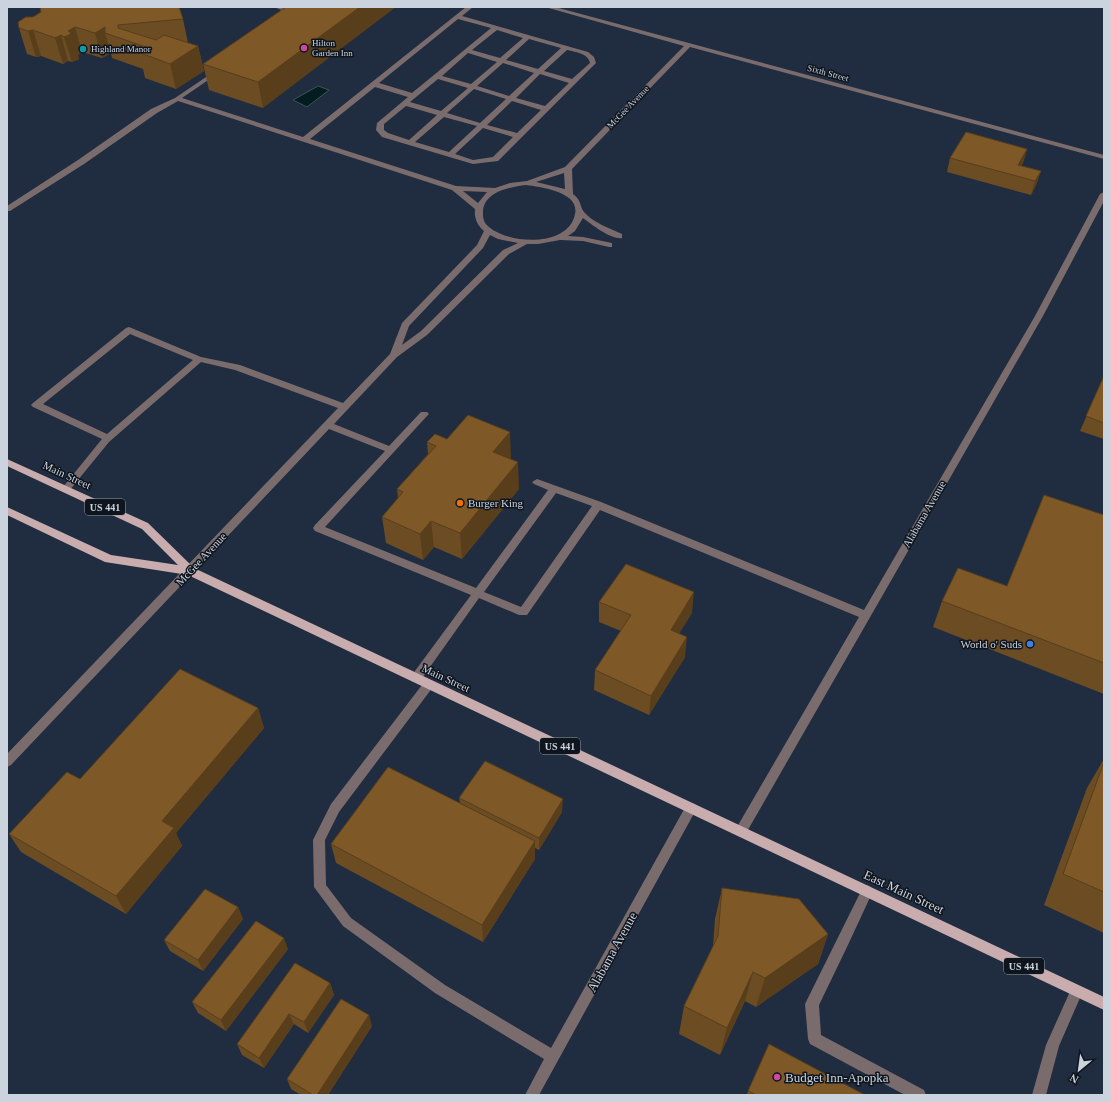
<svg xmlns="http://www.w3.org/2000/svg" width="1111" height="1102" font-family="'Times New Roman',serif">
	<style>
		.water { fill: #031c20; stroke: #3f5359 }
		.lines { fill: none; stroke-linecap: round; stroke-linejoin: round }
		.minor { fill: #7a6c6d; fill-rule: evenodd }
		.major { fill: #c8acae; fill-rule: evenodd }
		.wall { fill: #6c4c22 }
		.shaded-wall { fill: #583e1b }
		.building { fill: #7e5827; stroke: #583e1b }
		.hotel-dot { fill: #d1479c; stroke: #0f151d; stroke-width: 1.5 }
		.culture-dot { fill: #0f9aa8; stroke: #0f151d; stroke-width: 1.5 }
		.food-dot { fill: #e8710a; stroke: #0f151d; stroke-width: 1.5 }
		.shop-dot { fill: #3f7fe0; stroke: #0f151d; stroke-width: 1.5 }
		.labels { text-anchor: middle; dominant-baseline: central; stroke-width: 3; stroke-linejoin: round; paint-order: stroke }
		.far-poi-label { font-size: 9px; fill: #cbd3df; stroke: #0f151d; text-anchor: start }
		.far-street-label { font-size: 9px; fill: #cbd3df; stroke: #0f151d }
		.shield { fill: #0f151d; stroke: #939aa5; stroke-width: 1 }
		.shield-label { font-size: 10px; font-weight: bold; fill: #cbd3df }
		.street-label { font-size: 11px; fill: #cbd3df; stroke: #0f151d }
		.poi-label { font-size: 11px; fill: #cbd3df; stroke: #0f151d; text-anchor: start }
		.near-street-label { font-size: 13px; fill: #cbd3df; stroke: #0f151d }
		.near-poi-label { font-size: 13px; fill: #cbd3df; stroke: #0f151d; text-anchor: start }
	</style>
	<rect width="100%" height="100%" fill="#202c3f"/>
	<polygon class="water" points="318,86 329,90 307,107 293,100"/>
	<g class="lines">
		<g class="minor">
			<polygon points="274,7 283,7 292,11 289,13"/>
			<path d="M 466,7 L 473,7 L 462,16 L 588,52 L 594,57 L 596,63 L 498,161 L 473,164 L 382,137 L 376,130 L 377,123 L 408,97 L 375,87 L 310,139 L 456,186 L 495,188 L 510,183 L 527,181 L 565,167 L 684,46 L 545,7 L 555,7 L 1104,155 L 1104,159 L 690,47 L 572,169 L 573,194 C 582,201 579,205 584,212 C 592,222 611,229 622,234 L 622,238 C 611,240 591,224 583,218 L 575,231 L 568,236 L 583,237 L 612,243 L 612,247 L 609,247 L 583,241 L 560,240 L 538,244 L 527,244 L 509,254 L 427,335 L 397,357 L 334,424 L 389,446 L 421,412 L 427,412 L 429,414 L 427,416 L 325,527 L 476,588 L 548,490 L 534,484 L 532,482 L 537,479 L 601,502 L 864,610 L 1035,316 L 1100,194 L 1104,192 L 1104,201 L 1043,316 L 745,835 L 741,836 L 737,835 L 735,831 L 737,827 L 859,617 L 600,510 L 527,615 L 519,615 L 479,598 L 420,681 L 416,682 L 412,681 L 411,678 L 412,675 L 471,595 L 315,531 L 313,528 L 315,525 L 385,451 L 329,429 L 11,765 L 7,767 L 7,754 L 338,408 L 235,370 L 201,362 L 109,442 L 69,491 L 66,492 L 61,489 L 63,487 L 102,439 L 33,407 L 31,405 L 33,403 L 126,328 L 129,327 L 201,357 L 240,365 L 343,403 L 390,354 L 402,323 L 477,245 L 484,231 C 477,225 474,218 475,209 L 452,190 L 178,101 L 157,113 L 84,164 L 10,211 L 7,211 L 7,206 L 78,160 L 151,109 L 175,98 L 218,69 L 220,70 L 220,72 L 182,98 L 303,137 ZM 458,19 L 491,28 L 412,93 L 379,83 ZM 497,30 L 523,38 L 500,58 L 472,50 ZM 529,39 L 561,48 L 538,69 L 506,60 ZM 567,50 C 575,52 588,53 590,63 L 572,79 L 544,71 ZM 468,53 L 497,62 L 471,84 L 442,76 ZM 503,63 L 534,73 L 509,96 L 477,86 ZM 540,74 L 569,83 L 545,106 L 516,98 ZM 438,79 L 468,88 L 441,111 L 410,102 ZM 474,89 L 506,99 L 480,123 L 447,113 ZM 512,101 L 541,110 L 517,133 L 487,125 ZM 406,106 L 437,115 L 409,140 L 388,133 L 384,130 L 384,124 ZM 444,117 L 477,126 L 449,152 L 415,142 ZM 483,128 L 513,137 L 493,157 L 473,160 L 455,154 ZM 564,173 L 565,189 L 536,182 ZM 526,185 C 541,187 580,192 575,214 C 569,247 510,245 489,227 C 485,224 483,220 483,214 C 482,192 509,187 526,185 ZM 463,191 L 487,192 L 478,203 ZM 490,235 L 498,239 L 518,243 L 503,250 L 421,331 L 402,345 L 409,326 L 483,248 ZM 130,334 L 193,360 L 107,434 L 43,404 ZM 556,493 L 592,506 L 521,607 L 484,592 Z"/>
			<polygon points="429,680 433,681 434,684 433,687 339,812 325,840 326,885 351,918 445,985 551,1048 687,804 691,803 695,804 697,808 539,1095 525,1095 544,1059 435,993 343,926 314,887 313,840 331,804 425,681"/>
			<polygon points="867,885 871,887 873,891 847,947 819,1005 821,1035 924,1090 926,1095 905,1095 810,1044 808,1039 805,1004 863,887"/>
			<polygon points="1077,985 1082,987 1083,991 1059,1046 1046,1095 1032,1095 1046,1045 1072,987"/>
		</g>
		<polygon class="major" points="7,459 148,523 194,568 1104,997 1104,1010 188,575 105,562 7,515 7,507 111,555 178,565 142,529 7,466"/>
	</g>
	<g class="wall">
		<polygon points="286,7 263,108 209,90 203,64"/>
		<polygon points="33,17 183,19 188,43 198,46 204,71 176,89 145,78 143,69 112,58 111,53 102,58 82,52 78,55 79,59 77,60 72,62 68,61 63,64 41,56 36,57 27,54 19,28"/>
		<polygon points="1027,149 1023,163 1021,166 1041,171 1036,185 1031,195 947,172 950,158"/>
		<polygon points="1104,376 1104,439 1080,431"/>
		<polygon points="447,439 511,459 519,489 462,559 434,547 423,560 386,543 382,517 398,499 397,489 428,454 427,442"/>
		<polygon points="1104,515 1104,694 933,627 942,601 1007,586"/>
		<polygon points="599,602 692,613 679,633 685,657 649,715 594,690 595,670 621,631 599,622"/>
		<polygon points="258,708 264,728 176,833 182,846 126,914 21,852 9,834 80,779"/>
		<polygon points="1104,759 1104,933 1044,905 1087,788"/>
		<polygon points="459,798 562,812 539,850 535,848 535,859 483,942 336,863 331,844 460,803"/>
		<polygon points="722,888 828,934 818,964 756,1007 745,1001 720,1055 679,1034 684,1006 713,946 715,919"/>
		<polygon points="238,907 243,919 203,971 170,951 164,940"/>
		<polygon points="288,949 226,1031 198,1013 192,1002"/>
		<polygon points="330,983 334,995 308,1033 294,1024 264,1068 242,1055 237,1044"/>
		<polygon points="372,1026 328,1095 301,1095 291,1089 287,1079"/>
		<polygon points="748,1091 865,1095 747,1095"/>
	</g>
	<g class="shaded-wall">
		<polygon points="360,7 396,7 263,108 258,82"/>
		<polygon points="75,27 82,52 78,55 79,59 77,60 72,62 64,37 68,31"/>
		<polygon points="105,27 105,33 111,53 102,58 95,33"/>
		<polygon points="33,30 41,56 36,57 28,31"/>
		<polygon points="61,35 68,61 63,64 55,38"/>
		<polygon points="198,46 204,71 176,89 170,64"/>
		<polygon points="1027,149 1023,163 1015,176 1018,165"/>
		<polygon points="1041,171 1036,185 1031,195 1035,181"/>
		<polygon points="510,432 511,459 494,479 493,452"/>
		<polygon points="518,462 519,489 462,559 460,533"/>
		<polygon points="431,521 434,547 423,560 420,534"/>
		<polygon points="694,592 692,613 669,650 671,630"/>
		<polygon points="687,637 685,657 649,715 651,696"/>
		<polygon points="258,708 264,728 176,833 182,846 126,914 116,896 162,821"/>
		<polygon points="563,799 562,812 539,850 539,838"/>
		<polygon points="535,841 535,859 483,942 482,925"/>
		<polygon points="238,907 243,919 203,971 198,960"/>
		<polygon points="828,934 818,964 756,1007 765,978"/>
		<polygon points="284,938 288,949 226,1031 221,1020"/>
		<polygon points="753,972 745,1001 720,1055 727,1028"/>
		<polygon points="330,983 334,995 308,1033 304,1022"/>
		<polygon points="289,1014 294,1024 264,1068 259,1058"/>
		<polygon points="369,1015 372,1026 328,1095 317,1095"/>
	</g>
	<g class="building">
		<polygon points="40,7 179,7 183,19 118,25 118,28 156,40 164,35 198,46 170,64 138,52 146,47 105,33 105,27 95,33 75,27 68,31 71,33 69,35 64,37 61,35 55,38 33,30 28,31 19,28 18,22 26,17 33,17 41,12"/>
		<polygon points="286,7 360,7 258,82 203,64"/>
		<polygon points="966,132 1027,149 1018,165 1041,171 1035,181 950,158"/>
		<polygon points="1104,376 1104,423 1086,416"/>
		<polygon points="468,415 510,432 493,452 518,462 460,533 431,521 420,534 382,517 403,492 397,489 436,446 427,442 435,434 447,439"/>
		<polygon points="1044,495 1104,515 1104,663 942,601 958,568 1007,586"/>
		<polygon points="626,564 694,592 671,630 687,637 651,696 595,670 631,615 599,602"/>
		<polygon points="180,669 258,708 162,821 174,828 116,896 9,834 67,772 80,779"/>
		<polygon points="485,761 563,799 539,838 459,798"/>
		<polygon points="1104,762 1104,892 1063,874"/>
		<polygon points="388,767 535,841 482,925 331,844"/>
		<polygon points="722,888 799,899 828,934 765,978 753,972 727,1028 684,1006 718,936"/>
		<polygon points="205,889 238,907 198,960 164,940"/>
		<polygon points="256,921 284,938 221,1020 192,1002"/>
		<polygon points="295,963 330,983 304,1022 289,1014 259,1058 237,1044"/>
		<polygon points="341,999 369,1015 317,1095 313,1095 287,1079"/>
		<polygon points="769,1044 865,1095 756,1095 748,1091"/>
	</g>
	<g class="hotel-dot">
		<circle cx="304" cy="48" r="4"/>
		<circle cx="777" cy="1077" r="4"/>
	</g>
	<circle class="culture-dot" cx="83" cy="49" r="4"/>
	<circle class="food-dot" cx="460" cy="503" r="4"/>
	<circle class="shop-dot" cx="1030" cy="644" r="4"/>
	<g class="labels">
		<g class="far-poi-label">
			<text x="312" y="43">Hilton<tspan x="312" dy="10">Garden Inn</tspan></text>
			<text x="91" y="49">Highland Manor</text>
		</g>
		<g class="far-street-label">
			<text transform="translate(828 73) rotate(15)">Sixth Street</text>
			<text transform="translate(628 107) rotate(-46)">McGee Avenue</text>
		</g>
		<g class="shield">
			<rect x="85" y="499" width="40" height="16" rx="3"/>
			<rect x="540" y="738" width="40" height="16" rx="3"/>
			<rect x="1004" y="958" width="40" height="16" rx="3"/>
		</g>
		<g class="shield-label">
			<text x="105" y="507">US 441</text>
			<text x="560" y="746">US 441</text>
			<text x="1024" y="966">US 441</text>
		</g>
		<g class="street-label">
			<text transform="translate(67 475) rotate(25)">Main Street</text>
			<text transform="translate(924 514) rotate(-60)">Alabama Avenue</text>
			<text transform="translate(201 559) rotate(-47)">McGee Avenue</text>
			<text transform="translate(446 678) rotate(25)">Main Street</text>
		</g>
		<g class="poi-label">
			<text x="468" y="503">Burger King</text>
			<text x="1022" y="644" text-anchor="end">World o' Suds</text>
		</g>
		<g class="near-street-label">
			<text transform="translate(904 892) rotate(25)">East Main Street</text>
			<text transform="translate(612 952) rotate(-61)">Alabama Avenue</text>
		</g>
		<g class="near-poi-label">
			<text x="785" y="1077">Budget Inn-Apopka</text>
		</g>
	</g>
	<rect width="1111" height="1102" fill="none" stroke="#cbd3df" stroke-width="16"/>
	<g transform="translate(1079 1070) rotate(209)" stroke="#0f151d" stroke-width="3" paint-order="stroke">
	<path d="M0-3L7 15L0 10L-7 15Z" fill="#cbd3df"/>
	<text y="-6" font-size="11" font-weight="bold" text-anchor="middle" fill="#cbd3df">N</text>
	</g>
</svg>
